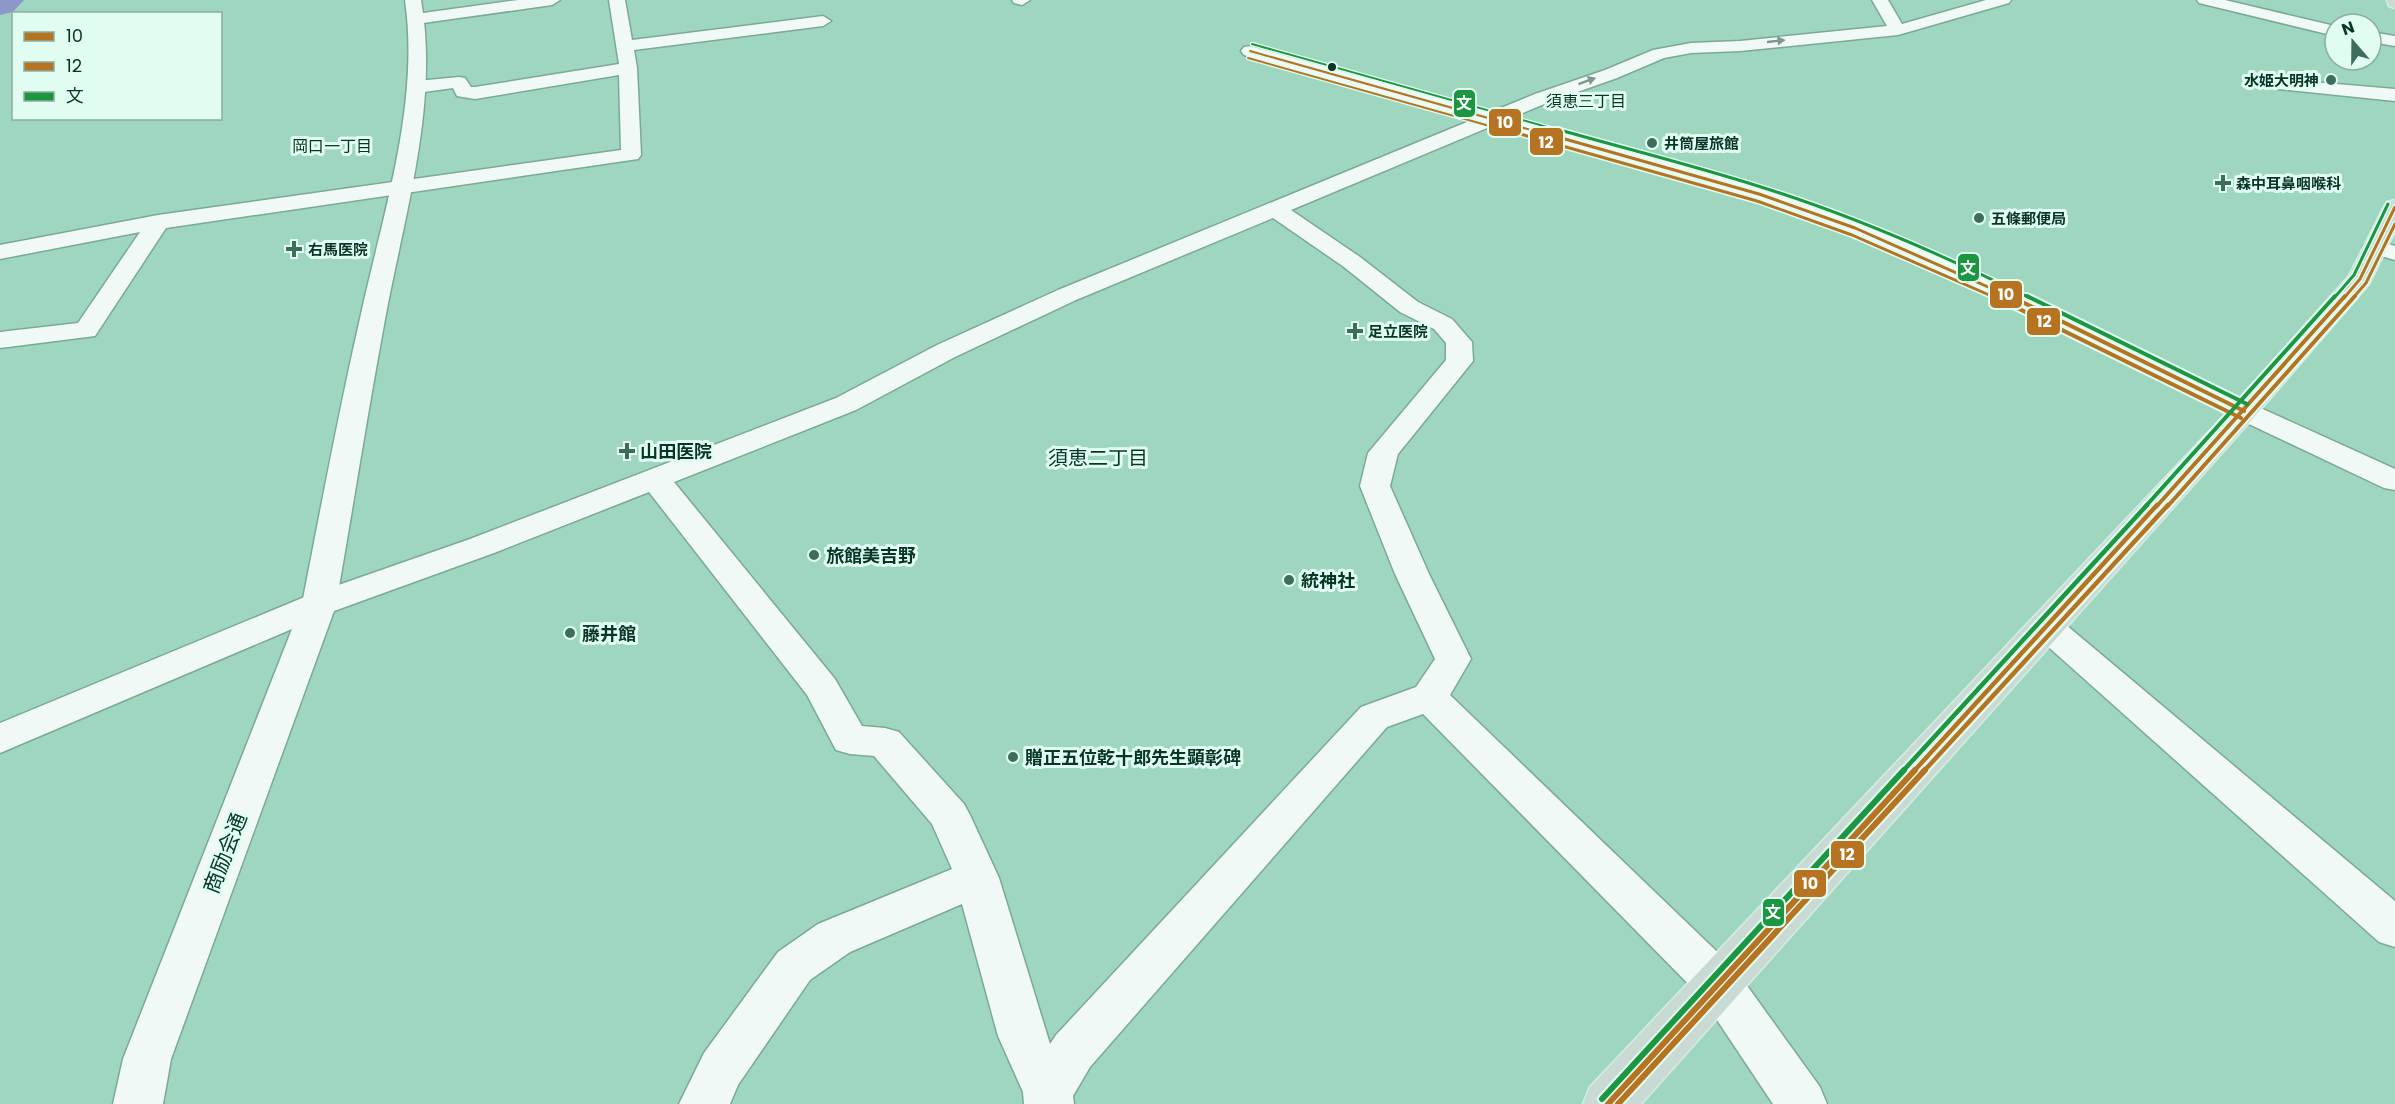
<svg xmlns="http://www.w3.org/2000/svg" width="2395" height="1104" font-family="Poppins,'Noto Sans JP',sans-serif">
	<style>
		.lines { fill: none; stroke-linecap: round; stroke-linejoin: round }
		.river { fill: #8e98c8; fill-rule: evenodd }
		.minor-casing { stroke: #7ba897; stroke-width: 3 }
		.tertiary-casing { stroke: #7ba897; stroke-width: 3 }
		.secondary-casing { stroke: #7ba897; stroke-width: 3 }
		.trunk-casing { stroke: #d4ede3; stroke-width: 3 }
		.minor { fill: #f1f9f6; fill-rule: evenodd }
		.tertiary { fill: #f1f9f6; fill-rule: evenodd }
		.secondary { fill: #f1f9f6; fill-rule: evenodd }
		.trunk { fill: #c9dad4; fill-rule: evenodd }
		.bus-1-far4-casing { stroke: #e1fdf1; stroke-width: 4.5 }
		.bus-1-far3-casing { stroke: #e1fdf1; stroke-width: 6 }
		.bus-1-far2-casing { stroke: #e1fdf1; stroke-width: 8 }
		.bus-1-far1-casing { stroke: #e1fdf1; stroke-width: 9 }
		.bus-1-casing { stroke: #e1fdf1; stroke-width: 10 }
		.bus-2-far4-casing { stroke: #e1fdf1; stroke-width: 4.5 }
		.bus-2-far3-casing { stroke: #e1fdf1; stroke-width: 6 }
		.bus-2-far2-casing { stroke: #e1fdf1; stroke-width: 8 }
		.bus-2-far1-casing { stroke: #e1fdf1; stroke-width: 9 }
		.bus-2-casing { stroke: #e1fdf1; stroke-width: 10 }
		.bus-3-far4-casing { stroke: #e1fdf1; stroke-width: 4.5 }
		.bus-3-far3-casing { stroke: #e1fdf1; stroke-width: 6 }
		.bus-3-far2-casing { stroke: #e1fdf1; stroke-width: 8 }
		.bus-3-far1-casing { stroke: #e1fdf1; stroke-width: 9 }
		.bus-3-casing { stroke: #e1fdf1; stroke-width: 10 }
		.bus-1-far4 { stroke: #b67423; stroke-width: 2 }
		.bus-1-far3 { stroke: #b67423; stroke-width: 3 }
		.bus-1-far2 { stroke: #b67423; stroke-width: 4 }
		.bus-1-far1 { stroke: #b67423; stroke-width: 4.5 }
		.bus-1 { stroke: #b67423; stroke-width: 6 }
		.bus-2-far4 { stroke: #b67423; stroke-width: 2 }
		.bus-2-far3 { stroke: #b67423; stroke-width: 3 }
		.bus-2-far2 { stroke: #b67423; stroke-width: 4 }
		.bus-2-far1 { stroke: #b67423; stroke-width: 4.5 }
		.bus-2 { stroke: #b67423; stroke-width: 6 }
		.bus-3-far4 { stroke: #1d9642; stroke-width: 2 }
		.bus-3-far3 { stroke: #1d9642; stroke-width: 3 }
		.bus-3-far2 { stroke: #1d9642; stroke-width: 4 }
		.bus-3-far1 { stroke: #1d9642; stroke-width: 4.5 }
		.bus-3 { stroke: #1d9642; stroke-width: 6 }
		.oneway { fill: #7c978e }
		.bus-dot { fill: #073527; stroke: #e1fdf1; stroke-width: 2 }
		.poi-dot { fill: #3c6d5d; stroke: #e1fdf1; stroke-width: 2 }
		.labels { text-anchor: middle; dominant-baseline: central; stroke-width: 6; stroke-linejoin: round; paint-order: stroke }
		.far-poi-label { font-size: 15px; font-weight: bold; fill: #073527; stroke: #e1fdf1; text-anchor: start }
		.far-neighbourhood-label { font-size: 16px; fill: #073527; stroke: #e1fdf1 }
		.poi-label { font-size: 18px; font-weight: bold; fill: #073527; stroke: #e1fdf1; text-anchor: start }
		.neighbourhood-label { font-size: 20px; fill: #073527; stroke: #e1fdf1 }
		.near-street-label { font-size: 21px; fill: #073527; stroke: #e1fdf1 }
		.line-badge { stroke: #e1fdf1; stroke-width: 2 }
		.badge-label { font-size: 16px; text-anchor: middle; font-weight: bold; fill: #fff }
	</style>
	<rect width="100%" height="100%" fill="#9fd6c0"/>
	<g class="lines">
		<polygon class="river" points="0,0 24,0 13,12 0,15"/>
		<g class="minor-casing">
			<g id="minor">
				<polygon points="518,0 560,0 552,5 416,24 408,19 416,14"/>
				<polygon points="609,0 625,0 632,40 823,16 831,21 823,26 634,50 637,68 641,155 638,159 166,228 95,336 0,348 0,332 78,323 140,232 0,259 0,245 158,215 621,150 619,75 475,99 457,96 453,88 417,93 410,91 408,87 410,83 417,81 459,77 465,78 471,87 475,87 619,64"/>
				<polygon points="1012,0 1030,0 1022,5 1014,3"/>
				<path d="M 1872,0 L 1888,0 L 1902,24 L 1986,0 L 2011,0 L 2009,3 L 1898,35 L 1740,51 L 1691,53 L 1664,58 L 1617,78 L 1549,102 L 1291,210 L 1360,257 L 1418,302 L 1452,319 L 1472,342 L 1473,361 L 1398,454 L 1390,486 L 1429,574 L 1471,659 L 1450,695 L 1735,969 L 1820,1087 L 1827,1104 L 1773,1104 L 1703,999 L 1423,714 L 1387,727 L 1090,1067 L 1073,1096 L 1074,1104 L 1024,1104 L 1023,1092 L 998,1036 L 962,904 L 850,952 L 810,980 L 738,1085 L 730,1104 L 679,1104 L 704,1053 L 778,952 L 818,924 L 952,869 L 932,824 L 874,756 L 850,754 L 836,750 L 807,695 L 649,492 L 494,553 L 334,611 L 171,1059 L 163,1104 L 113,1104 L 123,1059 L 292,629 L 0,753 L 0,723 L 307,596 L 470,539 L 836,398 L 937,345 L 1058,290 L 1535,94 L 1605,70 L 1653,50 L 1691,43 L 1740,41 L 1887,26 ZM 1273,218 L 1344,267 L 1400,312 L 1434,329 L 1446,343 L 1446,360 L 1368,453 L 1360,486 L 1395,574 L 1435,659 L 1416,687 L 1361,707 L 1056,1035 L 1050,1044 L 999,878 L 970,815 L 964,804 L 899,732 L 885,728 L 862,726 L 835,679 L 674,482 L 856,410 L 955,357 L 1076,300 Z"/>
				<polygon points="2197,0 2225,0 2335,26 2335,36 2199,3"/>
				<polygon points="2371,32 2395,36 2395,46 2371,42"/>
				<polygon points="2265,78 2395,89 2395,101 2259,87 2256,83 2259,79"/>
				<polygon points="2375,240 2395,246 2395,260 2367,252 2363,247 2367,242"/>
				<polygon points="2047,615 2059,619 2395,901 2395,947 2379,942 2035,635 2029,627 2035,619"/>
			</g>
		</g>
		<g class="tertiary-casing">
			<g id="tertiary">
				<path d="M 405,0 L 421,0 C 439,102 405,213 386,314 C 368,410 353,507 336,604 L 331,612 L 319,615 L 307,612 L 302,604 C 321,507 339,410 361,314 C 383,214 420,103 405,0 Z"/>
				<polygon points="2244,402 2254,405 2395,469 2395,490 2384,488 2234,417 2230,411 2234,405"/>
			</g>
		</g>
		<g class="secondary-casing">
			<polygon id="secondary" points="1250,46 1767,189 1863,223 1984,274 2254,405 2258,411 2254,417 2244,420 2234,417 1966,284 1847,233 1751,199 1244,55 1241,51 1244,47"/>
		</g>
		<g class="trunk-casing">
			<g id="trunk">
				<polygon points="2387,0 2395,0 2395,8 2389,6"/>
				<polygon points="2395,200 2395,231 2369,284 2254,417 1641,1104 1583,1104 1590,1087 2234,405 2349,276 2384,207 2387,202"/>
			</g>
		</g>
		<use href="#minor" class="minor"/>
		<use href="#tertiary" class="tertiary"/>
		<use href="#secondary" class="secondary"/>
		<use href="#trunk" class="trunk"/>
		<g class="bus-1-far4-casing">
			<polyline id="bus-1-far4" points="1250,51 1538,132"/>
		</g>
		<g class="bus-1-far3-casing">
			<g id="bus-1-far3">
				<polyline points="1533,130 1759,194 1855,228 2013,298"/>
				<polyline points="2344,298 2360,279 2395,207"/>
			</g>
		</g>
		<g class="bus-1-far2-casing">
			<g id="bus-1-far2">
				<polyline points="2010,296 2244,411"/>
				<polyline points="2156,507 2345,296"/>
			</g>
		</g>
		<g class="bus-1-far1-casing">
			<polyline id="bus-1-far1" points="1914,771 2157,505"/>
		</g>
		<g class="bus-1-casing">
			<polyline id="bus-1" points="1608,1104 1915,770"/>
		</g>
		<g class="bus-2-far4-casing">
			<polyline id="bus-2-far4" points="1248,58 1511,132"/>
		</g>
		<g class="bus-2-far3-casing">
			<g id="bus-2-far3">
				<polyline points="1506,130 1757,201 1852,235 1996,298"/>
				<polyline points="2353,298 2366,283 2395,224"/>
			</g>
		</g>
		<g class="bus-2-far2-casing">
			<g id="bus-2-far2">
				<polyline points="1993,296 2241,418"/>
				<polyline points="2167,507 2355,296"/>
			</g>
		</g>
		<g class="bus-2-far1-casing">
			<polyline id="bus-2-far1" points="1924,771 2168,505"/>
		</g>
		<g class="bus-2-casing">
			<polyline id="bus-2" points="1618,1104 1925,770"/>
		</g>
		<g class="bus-3-far4-casing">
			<polyline id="bus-3-far4" points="1252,44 1565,132"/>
		</g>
		<g class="bus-3-far3-casing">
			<g id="bus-3-far3">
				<path d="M 1560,130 C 1627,149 1695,166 1761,187 C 1854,216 1943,255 2030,298"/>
				<polyline points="2334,298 2354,275 2388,204"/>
			</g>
		</g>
		<g class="bus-3-far2-casing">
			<g id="bus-3-far2">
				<polyline points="2027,296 2247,404"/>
				<polyline points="2145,507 2335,296"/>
			</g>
		</g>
		<g class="bus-3-far1-casing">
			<polyline id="bus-3-far1" points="1903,771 2147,505"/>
		</g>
		<g class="bus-3-casing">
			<polyline id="bus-3" points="1602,1099 1904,770"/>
		</g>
		<use href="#bus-1-far4" class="bus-1-far4"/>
		<use href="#bus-1-far3" class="bus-1-far3"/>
		<use href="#bus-1-far2" class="bus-1-far2"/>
		<use href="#bus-1-far1" class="bus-1-far1"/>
		<use href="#bus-1" class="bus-1"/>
		<use href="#bus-2-far4" class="bus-2-far4"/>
		<use href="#bus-2-far3" class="bus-2-far3"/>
		<use href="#bus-2-far2" class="bus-2-far2"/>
		<use href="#bus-2-far1" class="bus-2-far1"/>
		<use href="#bus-2" class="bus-2"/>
		<use href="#bus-3-far4" class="bus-3-far4"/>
		<use href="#bus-3-far3" class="bus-3-far3"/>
		<use href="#bus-3-far2" class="bus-3-far2"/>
		<use href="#bus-3-far1" class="bus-3-far1"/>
		<use href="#bus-3" class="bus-3"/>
	</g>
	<defs><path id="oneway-solid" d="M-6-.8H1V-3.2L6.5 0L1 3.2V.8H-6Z" transform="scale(1.5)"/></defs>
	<g class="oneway">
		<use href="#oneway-solid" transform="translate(1776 41) rotate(-6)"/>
		<use href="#oneway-solid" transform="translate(1587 81) rotate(-20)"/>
	</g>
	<circle class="bus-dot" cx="1332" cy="67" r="5"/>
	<g class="poi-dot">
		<circle cx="2331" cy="80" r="6"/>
		<circle cx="1652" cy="143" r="6"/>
		<path d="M2220 174h6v6h6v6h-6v6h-6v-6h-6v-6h6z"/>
		<circle cx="1979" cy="218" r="6"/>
		<path d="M291 240h6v6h6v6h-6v6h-6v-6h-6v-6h6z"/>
		<path d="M1352 322h6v6h6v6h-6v6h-6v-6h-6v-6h6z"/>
		<path d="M624 442h6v6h6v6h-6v6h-6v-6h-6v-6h6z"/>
		<circle cx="814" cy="555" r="6"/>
		<circle cx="1289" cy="580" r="6"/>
		<circle cx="570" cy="633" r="6"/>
		<circle cx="1013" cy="757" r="6"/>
	</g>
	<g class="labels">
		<g class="far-poi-label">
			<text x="2319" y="80" text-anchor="end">水姫大明神</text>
			<text x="1664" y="143">井筒屋旅館</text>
			<text x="2236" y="183">森中耳鼻咽喉科</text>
			<text x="1991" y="218">五條郵便局</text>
			<text x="308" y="249">右馬医院</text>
			<text x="1368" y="331">足立医院</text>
		</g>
		<g class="far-neighbourhood-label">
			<text x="1586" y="101">須恵三丁目</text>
			<text x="332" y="146">岡口一丁目</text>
		</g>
		<g class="poi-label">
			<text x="640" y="451">山田医院</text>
			<text x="826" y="555">旅館美吉野</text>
			<text x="1301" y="580">統神社</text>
			<text x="582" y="633">藤井館</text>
			<text x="1025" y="757">贈正五位乾十郎先生顕彰碑</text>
		</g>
		<g class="neighbourhood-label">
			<text x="1098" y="458">須恵二丁目</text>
		</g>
		<g class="near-street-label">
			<text transform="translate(225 853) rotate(-69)">商励会通</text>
		</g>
	</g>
	<g class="line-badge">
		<rect x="1453" y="89" width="23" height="29" rx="6" fill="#1d9642"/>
		<rect x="1488" y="108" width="34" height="29" rx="6" fill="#b67423"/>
		<rect x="1529" y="127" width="35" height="29" rx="6" fill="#b67423"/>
		<rect x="1957" y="253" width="23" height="29" rx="6" fill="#1d9642"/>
		<rect x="1989" y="280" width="34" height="29" rx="6" fill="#b67423"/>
		<rect x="2026" y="307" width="35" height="29" rx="6" fill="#b67423"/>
		<rect x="1830" y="840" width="35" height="29" rx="6" fill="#b67423"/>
		<rect x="1793" y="869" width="34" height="29" rx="6" fill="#b67423"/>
		<rect x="1762" y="898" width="23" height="29" rx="6" fill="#1d9642"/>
	</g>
	<g class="badge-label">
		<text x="1464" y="109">文</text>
		<text x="1505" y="128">10</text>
		<text x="1546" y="148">12</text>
		<text x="1968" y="274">文</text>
		<text x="2006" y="300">10</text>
		<text x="2044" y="327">12</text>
		<text x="1847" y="860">12</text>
		<text x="1810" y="889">10</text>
		<text x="1773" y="918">文</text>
	</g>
	<rect x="12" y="12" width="210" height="108" fill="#e1fdf1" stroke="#8aada0" stroke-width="1.5"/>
	<rect x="24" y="32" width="30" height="9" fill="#b67423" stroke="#8aada0" stroke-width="1.5"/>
	<text x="66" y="42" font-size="18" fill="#073527">10</text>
	<rect x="24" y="62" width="30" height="9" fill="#b67423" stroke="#8aada0" stroke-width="1.5"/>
	<text x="66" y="72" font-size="18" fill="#073527">12</text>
	<rect x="24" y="92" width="30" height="9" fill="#1d9642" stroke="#8aada0" stroke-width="1.5"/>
	<text x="66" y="102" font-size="18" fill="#073527">文</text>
	<g transform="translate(2353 42) rotate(340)"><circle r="28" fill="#e1fdf1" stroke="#8aada0" stroke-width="1.5"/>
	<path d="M0-4.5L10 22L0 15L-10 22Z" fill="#3c6d5d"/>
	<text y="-9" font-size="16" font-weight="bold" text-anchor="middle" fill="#073527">N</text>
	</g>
</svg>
